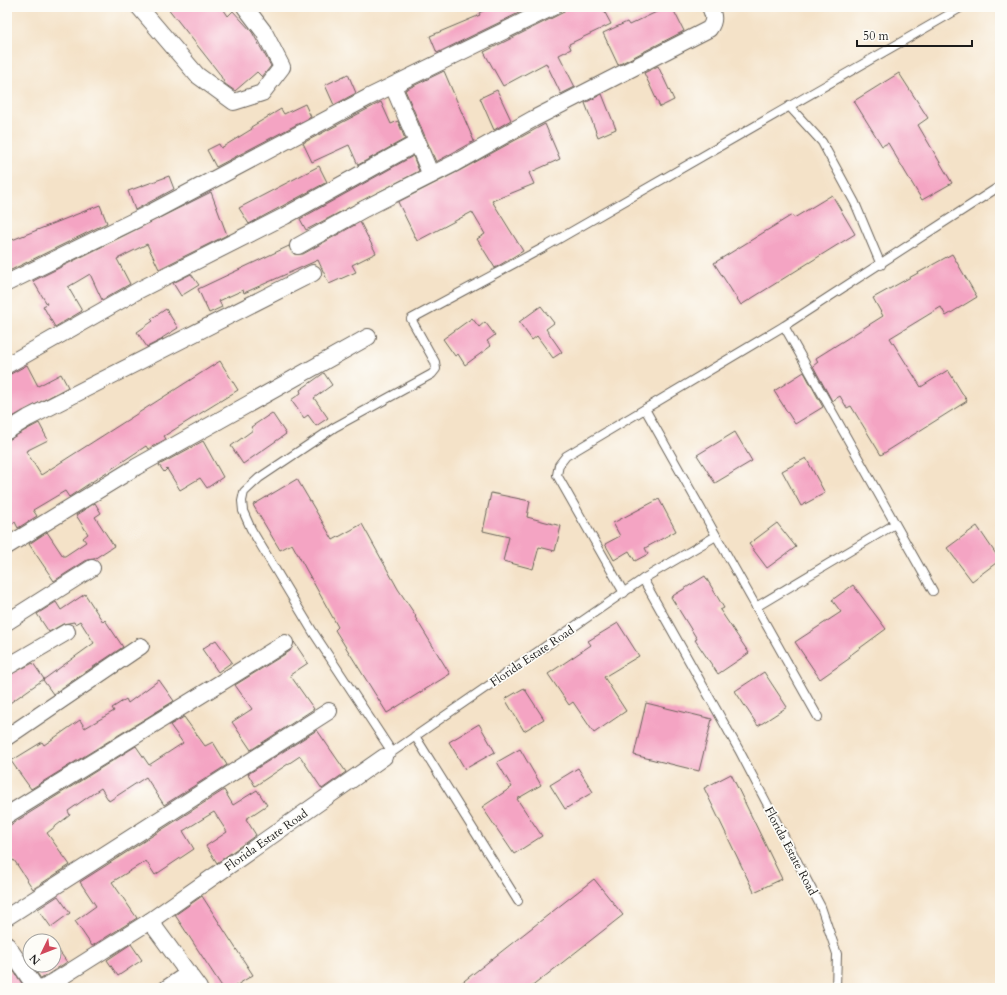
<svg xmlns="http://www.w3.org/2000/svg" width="1007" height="995" font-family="Cardo,serif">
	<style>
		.building { fill: #f4a4c3 }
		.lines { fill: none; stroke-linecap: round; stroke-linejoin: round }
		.lane-casing { stroke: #686158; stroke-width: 10 }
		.street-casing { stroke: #686158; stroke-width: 18 }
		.lane { stroke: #fff; stroke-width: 8 }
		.street { stroke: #fff; stroke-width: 16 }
		.labels { text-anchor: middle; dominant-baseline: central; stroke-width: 3.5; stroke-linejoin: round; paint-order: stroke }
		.street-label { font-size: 12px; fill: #1c1c1c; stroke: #fdfcf7 }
	</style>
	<rect width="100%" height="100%" fill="#fdfcf7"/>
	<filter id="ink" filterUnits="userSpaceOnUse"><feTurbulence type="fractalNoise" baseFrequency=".025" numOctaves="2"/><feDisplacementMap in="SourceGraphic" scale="8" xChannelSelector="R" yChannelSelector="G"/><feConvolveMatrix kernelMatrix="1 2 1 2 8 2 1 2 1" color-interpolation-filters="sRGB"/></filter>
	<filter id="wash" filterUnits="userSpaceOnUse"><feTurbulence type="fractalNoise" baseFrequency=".012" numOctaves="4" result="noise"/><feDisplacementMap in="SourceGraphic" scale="16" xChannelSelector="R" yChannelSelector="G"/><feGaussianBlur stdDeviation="0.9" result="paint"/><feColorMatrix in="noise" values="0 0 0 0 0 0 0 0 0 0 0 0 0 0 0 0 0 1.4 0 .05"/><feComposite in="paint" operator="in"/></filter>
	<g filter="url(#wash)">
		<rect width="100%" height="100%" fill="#f4e2c8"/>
		<g id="blocks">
			<g class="building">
				<polygon points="167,7 222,7 228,16 233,11 252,32 271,66 262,77 257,72 235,91 225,84 219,73"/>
				<polygon points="491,7 529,8 437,53 430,36 480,15 479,13"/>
				<polygon points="562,7 602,7 611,24 569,44 571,49 559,55 575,87 561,94 546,63 503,86 484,52 564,12"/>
				<polygon points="667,7 672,7 684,31 618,65 603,33 627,22 629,25"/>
				<polygon points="658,66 674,100 660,107 644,73"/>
				<polygon points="444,71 474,141 436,162 405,90"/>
				<polygon points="899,73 928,118 918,125 952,183 922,200 888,143 882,146 854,101"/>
				<polygon points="348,74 356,93 334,105 325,85"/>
				<polygon points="497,90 511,120 494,130 480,98"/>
				<polygon points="602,94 616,129 598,137 585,103"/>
				<polygon points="381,102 391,124 398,121 405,139 358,165 349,145 312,162 303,143"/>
				<polygon points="305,104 311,117 216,167 207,150 219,144 221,148 252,129 251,127 281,109 284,114"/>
				<polygon points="545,124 560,159 529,173 534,184 492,201 523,251 495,268 477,239 485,234 472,212 417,241 398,202 459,171"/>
				<polygon points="413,156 419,171 306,230 300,219"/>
				<polygon points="319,166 327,182 249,224 239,208"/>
				<polygon points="169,176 174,189 135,210 128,191"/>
				<polygon points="211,192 227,235 159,269 147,244 117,259 130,284 102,300 90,274 68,287 82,311 55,327 43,306 47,304 33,281"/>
				<polygon points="832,195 855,234 741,305 714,263 792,215 794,218"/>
				<polygon points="100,205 107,223 7,272 7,242"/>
				<polygon points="360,222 376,253 352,265 356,272 329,284 318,260 244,293 243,290 219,301 222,307 209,313 198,289 289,246 294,254 303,254"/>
				<polygon points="952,254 977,297 946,316 941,307 890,338 921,387 948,370 967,401 881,455 851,406 847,408 840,396 832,401 813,366 818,362 816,358 883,316 873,298"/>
				<polygon points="191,274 199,285 181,296 173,283"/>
				<polygon points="541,306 554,323 546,329 562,352 553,358 537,336 532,340 519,322"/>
				<polygon points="166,309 178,328 162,338 163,339 147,347 137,332 153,321 151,319"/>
				<polygon points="472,318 479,327 485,322 495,335 487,341 491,346 465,365 458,354 455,356 443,339"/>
				<polygon points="220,361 238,390 164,436 166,439 148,449 146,446 69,497 65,491 33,510 37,516 18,528 15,522 7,527 7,440 39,423 48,440 26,451 41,475"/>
				<polygon points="27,365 38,386 61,374 68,387 7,420 7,376"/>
				<polygon points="804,372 823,407 795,424 774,391"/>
				<polygon points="324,373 332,385 314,398 328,418 316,426 308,415 304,418 291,400 301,393 300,390"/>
				<polygon points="272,413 286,434 243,464 231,446 253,430 251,427"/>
				<polygon points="735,432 752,461 715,483 697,455"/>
				<polygon points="203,441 223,477 207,488 200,478 180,490 167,469 164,472 159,465"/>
				<polygon points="806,458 825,493 801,506 782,471"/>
				<polygon points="297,479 333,540 362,524 398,589 416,616 415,617 450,674 387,713 335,630 338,627 292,544 280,550 253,505"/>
				<polygon points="491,493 530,501 527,517 561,526 555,551 539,547 533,569 503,561 509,537 483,531"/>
				<polygon points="659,499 676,531 645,548 648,554 635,561 629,551 614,560 605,544 620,536 613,523"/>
				<polygon points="95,503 101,513 95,517 114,546 94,559 87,560 54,581 29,544 47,532 63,556 65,556 86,542 83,538 88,534 76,515"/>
				<polygon points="777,523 796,547 767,568 749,544"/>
				<polygon points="977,526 1000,560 972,581 947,548"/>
				<polygon points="705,576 724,608 720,610 749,653 718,674 695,640 697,639 671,597"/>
				<polygon points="853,585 886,629 849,656 850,658 820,679 795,642 841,612 832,600"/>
				<polygon points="85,594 103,622 105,620 123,647 53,694 43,680 94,643 80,621 75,624 74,622 63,624 49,632 37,614 56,602 61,610"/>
				<polygon points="618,623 639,656 604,677 626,711 594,733 573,702 569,705 548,674 591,645 588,641"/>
				<polygon points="216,640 232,662 218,672 202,649"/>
				<polygon points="294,642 308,663 290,675 314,709 251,750 232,722 252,709 235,685 290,651"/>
				<polygon points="33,663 44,679 7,705 7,676"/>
				<polygon points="764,672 787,707 758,726 735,691"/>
				<polygon points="159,680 174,701 31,789 11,761 42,742 44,745 80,720 85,728 114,711 112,708 126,699 128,703"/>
				<polygon points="524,688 544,719 524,731 505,699"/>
				<polygon points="646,703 712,719 699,771 634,755"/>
				<polygon points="184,717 205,746 213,742 227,765 164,805 146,777 109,801 101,788 68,811 70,815 47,833 70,865 33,889 14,860 7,864 7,827 136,746 149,765 183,743 170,725"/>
				<polygon points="479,724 495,752 465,769 449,742"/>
				<polygon points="317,730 346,772 322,789 300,756 255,786 248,774"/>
				<polygon points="520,749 541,785 517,799 542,836 514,854 482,807 512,787 497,762"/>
				<polygon points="578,768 593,792 565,809 550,785"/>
				<polygon points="731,774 782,879 754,892 704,788"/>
				<polygon points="224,790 233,805 257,790 267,805 246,819 256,835 217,863 206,846 227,832 214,812 183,831 194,849 155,875 146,861 112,882 137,918 92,946 75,921 96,906 80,882"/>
				<polygon points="594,879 623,915 530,988 455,988"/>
				<polygon points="58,896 70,913 51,927 38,909"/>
				<polygon points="202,896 253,975 232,988 223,988 175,915"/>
				<polygon points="54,944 67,962 41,979 32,965 54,965"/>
				<polygon points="131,944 142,960 118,976 107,960"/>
				<polygon points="13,970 25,988 7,988 7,974"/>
			</g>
		</g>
	</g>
	<g filter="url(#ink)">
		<use href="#blocks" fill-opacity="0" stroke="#686158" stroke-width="1"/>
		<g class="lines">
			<g class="lane-casing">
				<g id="lane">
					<polyline points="789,106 822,142 855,203 881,265"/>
					<polyline points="784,326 933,591"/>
					<polyline points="645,409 818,717"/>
					<polyline points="643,579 739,750 821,907 837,954 836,988"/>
					<polyline points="624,593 557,475 559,465 566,456 784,326 1000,186"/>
					<polyline points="756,607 895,524"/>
					<polyline points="415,736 518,901"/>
					<polyline points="392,752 313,632 251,529 243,511 242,501 244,492 259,478 335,427 432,374 436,369 435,362 411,319 543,248 962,7"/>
					<polyline points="388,755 643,579 716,536"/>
				</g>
			</g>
			<g class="street-casing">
				<g id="street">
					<polyline points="139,7 197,75 234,102 262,93 282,67 264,32 245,7"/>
					<polyline points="393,86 431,175"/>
					<path d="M 298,246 L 364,209 L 455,163 L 533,119 L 709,29 C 715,21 714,16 710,7"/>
					<polyline points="7,283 152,212 369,97 553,7"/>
					<polyline points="7,365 139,290 285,216 417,143"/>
					<polyline points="7,431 28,418 313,273"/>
					<polyline points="7,546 136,467 368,337"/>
					<polyline points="7,622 92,568"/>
					<polyline points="7,667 67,632"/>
					<polyline points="7,737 141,646"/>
					<polyline points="7,815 285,643"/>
					<polyline points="7,917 329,711"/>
					<polyline points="150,921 199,988"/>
					<polyline points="7,945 36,988"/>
					<polyline points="44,988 150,921 384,757"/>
					<polyline points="167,988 189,973"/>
				</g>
			</g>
			<use href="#lane" class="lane"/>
			<use href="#street" class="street"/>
		</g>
	</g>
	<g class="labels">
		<g class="street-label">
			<text transform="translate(532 656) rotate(-34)">Florida Estate Road</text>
			<text transform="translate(266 840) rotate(-35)">Florida Estate Road</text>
			<text transform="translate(791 851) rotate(62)">Florida Estate Road</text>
		</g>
	</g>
	<rect width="1007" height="995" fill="none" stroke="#fdfcf7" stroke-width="24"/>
	<g transform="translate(42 953) rotate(227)"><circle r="19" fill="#fdfcf7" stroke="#a3a29f"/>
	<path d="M0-3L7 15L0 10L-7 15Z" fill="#d1495b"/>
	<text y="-6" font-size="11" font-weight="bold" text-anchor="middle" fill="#1c1c1c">N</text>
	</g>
	<path d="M857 40v6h115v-6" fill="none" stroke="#1c1c1c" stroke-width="2"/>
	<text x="863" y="40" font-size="12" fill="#1c1c1c" stroke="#fdfcf7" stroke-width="3" paint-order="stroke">50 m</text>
</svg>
